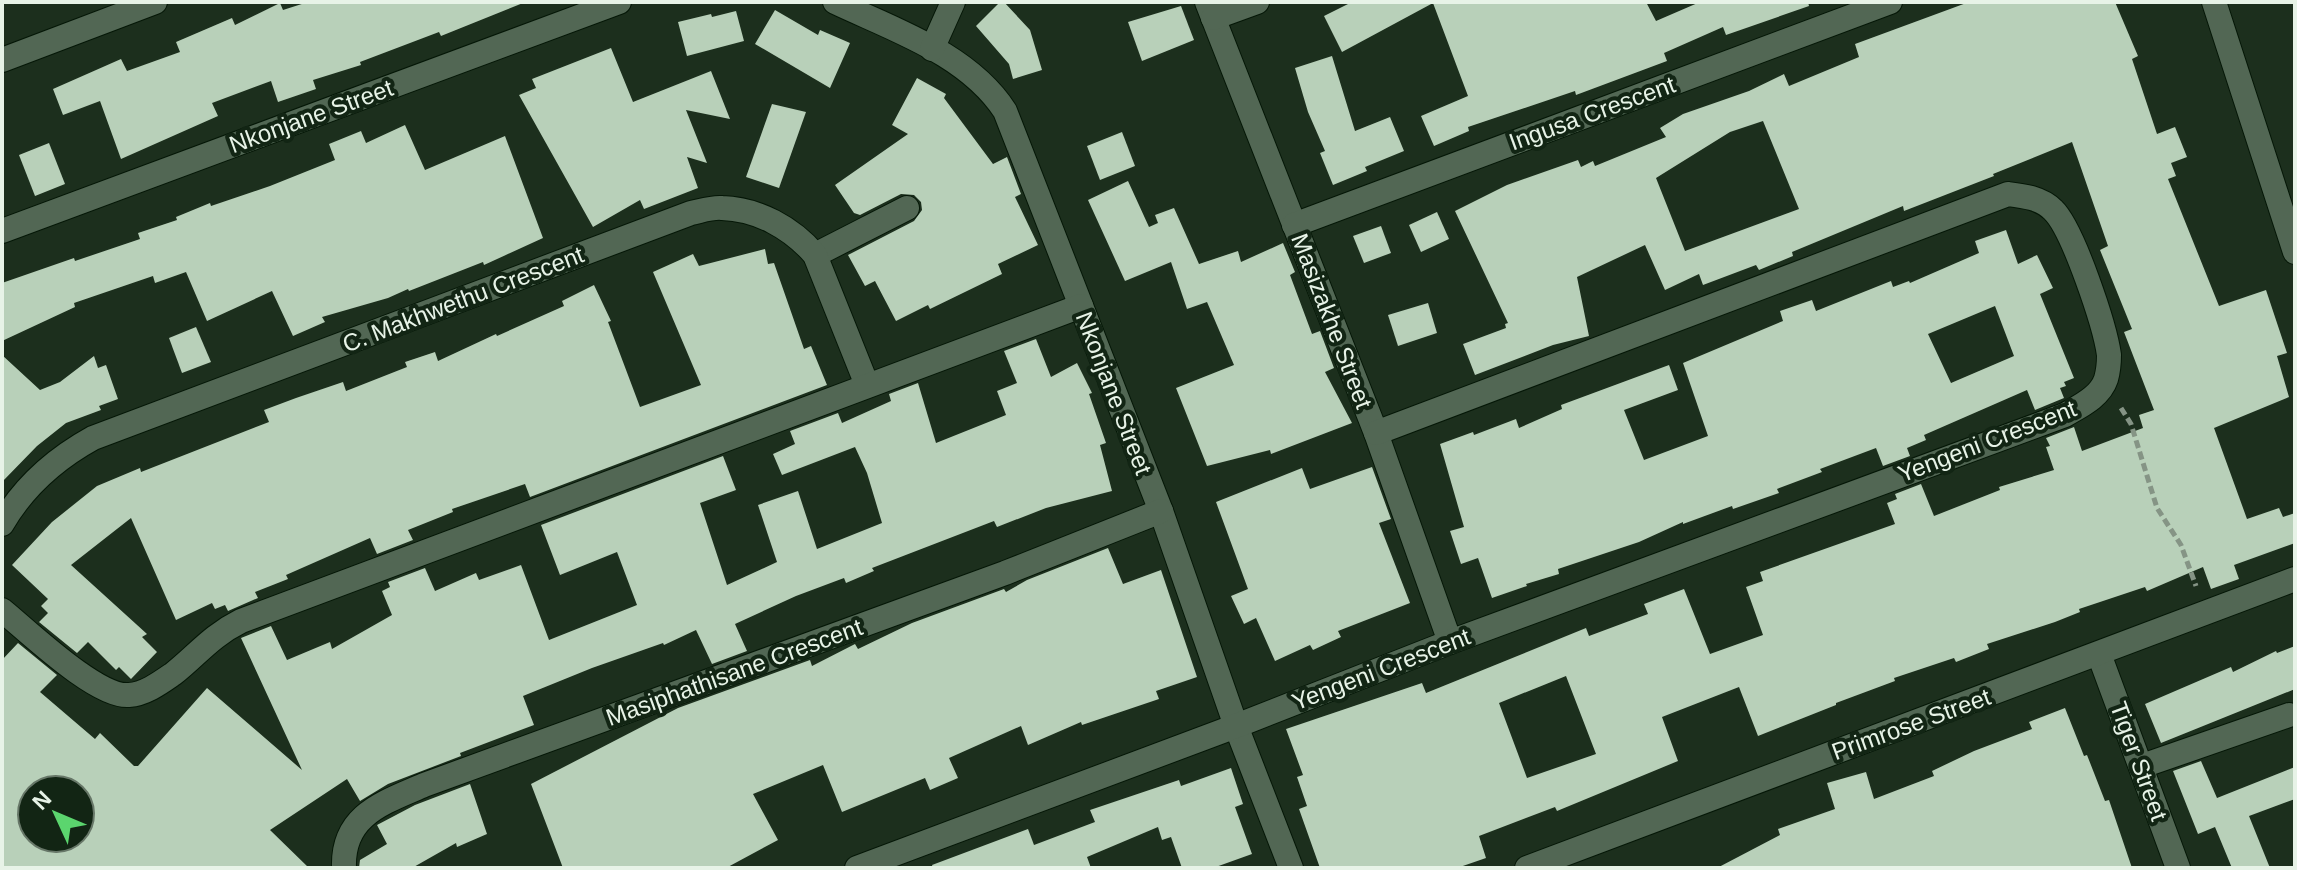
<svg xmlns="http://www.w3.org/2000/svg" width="2297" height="870" font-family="Arial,sans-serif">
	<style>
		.building { fill: #b8d0b9; fill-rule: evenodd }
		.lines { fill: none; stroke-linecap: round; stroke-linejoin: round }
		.minor-casing { stroke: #051707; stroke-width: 26 }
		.path { stroke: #859485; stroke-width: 5; stroke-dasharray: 8 4; stroke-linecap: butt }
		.minor { stroke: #526754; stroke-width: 24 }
		.labels { text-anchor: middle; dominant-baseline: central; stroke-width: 8; stroke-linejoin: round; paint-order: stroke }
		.street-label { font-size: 24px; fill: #e7f3e7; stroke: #122514 }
	</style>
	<rect width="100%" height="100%" fill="#1c2f1d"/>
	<g class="building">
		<polygon points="308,2 523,3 441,36 439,32 360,62 361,65 313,80 316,89 278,102 271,81 212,103 218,116 121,159 100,101 63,115 53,89 121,59 127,71 180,52 176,42 232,18 235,25 280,3 283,10"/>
		<polygon points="1000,2 1004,2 1030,30 1042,70 1013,79 1009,64 976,26"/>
		<polygon points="1352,2 1646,2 1656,21 1700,2 1808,2 1809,6 1726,35 1723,27 1664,53 1667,61 1576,95 1575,91 1468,127 1469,131 1434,146 1421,116 1468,96 1433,3 1342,52 1324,16"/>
		<path d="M 1969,2 L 2115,2 L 2138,56 L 2132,59 L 2157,134 L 2175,127 L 2187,157 L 2171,163 L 2176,176 L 2168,179 L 2219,306 L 2266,290 L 2287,353 L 2277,356 L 2289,397 L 2214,428 L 2247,519 L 2279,508 L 2283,517 L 2295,513 L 2295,543 L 2234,565 L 2239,579 L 2211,589 L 2203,567 L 2147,591 L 2145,587 L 2079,609 L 2080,612 L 2055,622 L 1987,644 L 1989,649 L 1956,662 L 1954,658 L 1894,678 L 1895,681 L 1836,703 L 1836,705 L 1758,736 L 1739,687 L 1662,717 L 1678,761 L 1557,811 L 1555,807 L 1479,836 L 1486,858 L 1457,868 L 1320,868 L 1299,809 L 1307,806 L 1297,777 L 1303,775 L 1286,729 L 1422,683 L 1426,693 L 1586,628 L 1589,636 L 1648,614 L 1644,604 L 1684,589 L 1710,654 L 1763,635 L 1746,587 L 1763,581 L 1760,572 L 1895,524 L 1887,503 L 1897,499 L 1895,494 L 1921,484 L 1934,516 L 2000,490 L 1999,487 L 2054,470 L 2046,447 L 2050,446 L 2046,438 L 2074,427 L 2082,451 L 2143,428 L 2139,415 L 2154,410 L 2124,332 L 2132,329 L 2100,250 L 2108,246 L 2072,142 L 1993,174 L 1994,176 L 1904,211 L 1903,206 L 1792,252 L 1793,256 L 1759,270 L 1756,265 L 1703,285 L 1699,274 L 1665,290 L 1645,245 L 1577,277 L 1589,336 L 1553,345 L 1475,375 L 1463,344 L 1506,328 L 1505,324 L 1508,323 L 1455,211 L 1507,185 L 1578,160 L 1581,167 L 1593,161 L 1595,166 L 1666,137 L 1660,128 L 1683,114 L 1749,91 L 1784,74 L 1789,86 L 1859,57 L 1855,44 ZM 1763,121 L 1799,209 L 1685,251 L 1656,178 L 1730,132 ZM 1566,676 L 1596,754 L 1527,778 L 1499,703 Z"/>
		<polygon points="1181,6 1194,40 1142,61 1128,22"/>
		<polygon points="775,10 818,35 820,30 850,43 830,88 755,44"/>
		<polygon points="736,11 744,41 687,56 678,22 711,14 712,17"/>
		<polygon points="611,48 633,102 711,71 730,119 686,110 707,163 687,157 698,188 644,209 640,200 593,227 519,95 536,88 532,79"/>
		<polygon points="1332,56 1355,131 1390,117 1404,151 1365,167 1367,171 1333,185 1320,153 1325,151 1308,112 1295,68"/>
		<polygon points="917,78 946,94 944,98 993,164 1007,157 1021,194 1015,197 1038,245 998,264 1002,274 930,309 928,305 896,321 875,281 865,286 848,255 914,221 922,210 921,202 914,195 901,194 860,215 854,213 835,185 908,134 892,125"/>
		<polygon points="772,104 806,112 779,188 746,177"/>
		<polygon points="405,125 425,170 505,136 543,238 484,265 483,262 409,291 408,289 388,298 322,317 325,322 293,336 272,291 207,321 186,272 155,283 153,276 74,303 75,307 2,341 2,283 74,258 75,261 140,239 138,233 177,220 176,217 210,203 211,206 270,186 335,160 329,144 361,131 366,143"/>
		<polygon points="1122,132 1135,166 1100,180 1087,146"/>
		<polygon points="49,143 65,184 35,196 19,155"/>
		<polygon points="1128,181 1149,227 1158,223 1155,215 1174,208 1199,264 1238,251 1241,262 1283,243 1295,272 1290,275 1312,334 1320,331 1334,368 1325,372 1352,423 1271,454 1270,450 1207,466 1176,388 1234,365 1207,302 1187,309 1171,262 1125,281 1088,200"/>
		<polygon points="1437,212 1449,239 1421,252 1409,225"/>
		<polygon points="1381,226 1391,253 1364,263 1353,236"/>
		<path d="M 2006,230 L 2018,264 L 2037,255 L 2053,288 L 2040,294 L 2074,378 L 2064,382 L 2066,386 L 2060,388 L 2064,398 L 2035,410 L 2027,390 L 1924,435 L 1926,440 L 1907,448 L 1910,456 L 1883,466 L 1876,448 L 1820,469 L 1822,472 L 1777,489 L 1779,493 L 1733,509 L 1732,506 L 1683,524 L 1683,522 L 1639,542 L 1558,569 L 1559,574 L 1526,584 L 1527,586 L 1492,598 L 1478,558 L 1461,564 L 1450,531 L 1464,527 L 1440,444 L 1473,432 L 1474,435 L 1516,419 L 1519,428 L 1562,409 L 1561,405 L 1669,365 L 1678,390 L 1624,410 L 1644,460 L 1708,436 L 1683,363 L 1783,321 L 1780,311 L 1812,300 L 1816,311 L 1891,281 L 1893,287 L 1909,281 L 1910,283 L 1979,253 L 1975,241 ZM 1995,306 L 2014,356 L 1951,383 L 1928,334 Z"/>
		<polygon points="765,249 768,264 774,263 804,349 811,346 827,385 530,497 525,484 452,509 453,512 408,530 413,540 377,554 370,538 286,575 288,579 255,592 258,598 228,611 225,605 215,609 212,603 176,620 131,518 71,565 147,634 142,637 157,652 131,679 119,667 116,670 88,642 77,653 39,622 48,613 41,606 48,599 12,565 52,522 97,486 140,468 141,472 269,422 264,410 296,398 343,382 346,391 407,367 405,362 435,352 438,361 496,334 497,336 564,306 562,301 594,285 611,321 608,322 640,407 701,385 653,272 693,254 699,266"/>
		<polygon points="1428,303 1437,333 1398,346 1388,315"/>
		<polygon points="196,327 211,362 182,373 169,338"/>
		<path d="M 1036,339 L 1051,377 L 1077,363 L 1092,393 L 1089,394 L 1106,443 L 1100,445 L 1112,491 L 1046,508 L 997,527 L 994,521 L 872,568 L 874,571 L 846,583 L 844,578 L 796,596 L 735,624 L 747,651 L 712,664 L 696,630 L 664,645 L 663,643 L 592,668 L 523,696 L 534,725 L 460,753 L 461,756 L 388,784 L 360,801 L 347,779 L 270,830 L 309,868 L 2,868 L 2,660 L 18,643 L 57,675 L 40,692 L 95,739 L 100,733 L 134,766 L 138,766 L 207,688 L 302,770 L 241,638 L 271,626 L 287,660 L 330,642 L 332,649 L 392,615 L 382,591 L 390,587 L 388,582 L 425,568 L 435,591 L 476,573 L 479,580 L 521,565 L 549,640 L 637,605 L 617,552 L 560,575 L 541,525 L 723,456 L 736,490 L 700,503 L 727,585 L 777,562 L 758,505 L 798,491 L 817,549 L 882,523 L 867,473 L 855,447 L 782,475 L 773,454 L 795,444 L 790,431 L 838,413 L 842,423 L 891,401 L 889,394 L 918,383 L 936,443 L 1006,415 L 997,391 L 1017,383 L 1004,351 ZM 32,790 L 80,790 L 80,838 L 32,838 Z"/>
		<polygon points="2,355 40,390 60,382 94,356 98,368 106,365 118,399 99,406 101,410 66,423 37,446 2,482"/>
		<polygon points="1372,467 1391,519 1379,523 1410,603 1338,631 1341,637 1313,650 1310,645 1275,661 1256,618 1244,624 1231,596 1248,589 1216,502 1302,468 1310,489"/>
		<polygon points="1108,548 1123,584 1161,570 1197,677 1156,691 1159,699 1082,725 1081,722 1028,745 1021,726 949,758 958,778 930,790 925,778 842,812 823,765 753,794 778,840 726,868 563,868 531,784 678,708 810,660 812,666 855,644 858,649 912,623 1004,589 1006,592 1027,580"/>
		<polygon points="2295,646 2295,689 2161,743 2145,704 2231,667 2233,672 2276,651 2277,653"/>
		<polygon points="2065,708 2084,756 2087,755 2105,801 2109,800 2132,868 1717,868 1780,835 1778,829 1835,809 1827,783 1866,772 1874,799 1934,776 1932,771 1974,751 2032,729 2029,722"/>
		<polygon points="2201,761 2217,798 2295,767 2295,799 2249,816 2270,868 2232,868 2215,827 2198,834 2173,771"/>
		<polygon points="1231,768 1243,804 1235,807 1252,854 1213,868 1182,868 1171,837 1162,840 1158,827 1087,857 1091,868 933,868 932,865 1028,829 1034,845 1095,822 1090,810 1179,780 1181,786"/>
		<polygon points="470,784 487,834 457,847 456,843 412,868 359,868 360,860 387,844 377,825 415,805"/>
	</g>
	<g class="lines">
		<g class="minor-casing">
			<g id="minor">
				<path d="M 835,2 C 894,30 968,54 1005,111 L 1161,511 L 1236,726 L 1291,868"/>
				<polyline points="1207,2 1376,433 1450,642"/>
				<polyline points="2214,2 2295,252"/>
				<polyline points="1213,18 1257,2"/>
				<polyline points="932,49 953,2"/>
				<polyline points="2,60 155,2"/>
				<polyline points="1294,225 1890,2"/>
				<polyline points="2,231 619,2"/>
				<polyline points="815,255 907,208"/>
				<path d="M 2,524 C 24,486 55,459 93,438 L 691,213 C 701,211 712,207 722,208 C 758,209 792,228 815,255 L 867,385"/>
				<path d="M 2,610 C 28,631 97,698 129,695 C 145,694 160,683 173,674 C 198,654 211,636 241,621 L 1081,306"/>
				<polyline points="2099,654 2178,868"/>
				<polyline points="2142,766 2289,715"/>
				<path d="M 344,868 C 342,815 383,803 424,785 L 1005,573 L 1161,511"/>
				<path d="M 857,868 L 1236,726 L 1450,642 L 2065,415 C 2080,406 2100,397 2106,379 C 2108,372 2109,362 2109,355 C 2105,326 2073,229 2053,210 C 2041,198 2024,196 2008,194 L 1376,433"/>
				<polyline points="1527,868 2295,579"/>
			</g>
		</g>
		<polyline class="path" points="2121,408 2131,424 2157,508 2181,545 2196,586"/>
		<use href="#minor" class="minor"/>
	</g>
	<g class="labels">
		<g class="street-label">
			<text transform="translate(1592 113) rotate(-20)">Ingusa Crescent</text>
			<text transform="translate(311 116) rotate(-20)">Nkonjane Street</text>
			<text transform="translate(463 299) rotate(-21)">C. Makhwethu Crescent</text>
			<text transform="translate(1332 321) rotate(69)">Masizakhe Street</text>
			<text transform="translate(1114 393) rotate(69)">Nkonjane Street</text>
			<text transform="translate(1987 441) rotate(-21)">Yengeni Crescent</text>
			<text transform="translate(1381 669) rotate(-21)">Yengeni Crescent</text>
			<text transform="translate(734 672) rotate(-20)">Masiphathisane Crescent</text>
			<text transform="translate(1911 724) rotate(-20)">Primrose Street</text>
			<text transform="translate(2139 761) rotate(70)">Tiger Street</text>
		</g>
	</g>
	<rect width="2297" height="870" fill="none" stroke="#e7f3e7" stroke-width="8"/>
	<g transform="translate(56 814) rotate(314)"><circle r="38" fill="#122514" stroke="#677768" stroke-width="2"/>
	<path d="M0-6L14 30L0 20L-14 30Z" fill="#5bd56e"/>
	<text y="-12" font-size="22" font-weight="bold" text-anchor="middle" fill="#e7f3e7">N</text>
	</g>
</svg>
